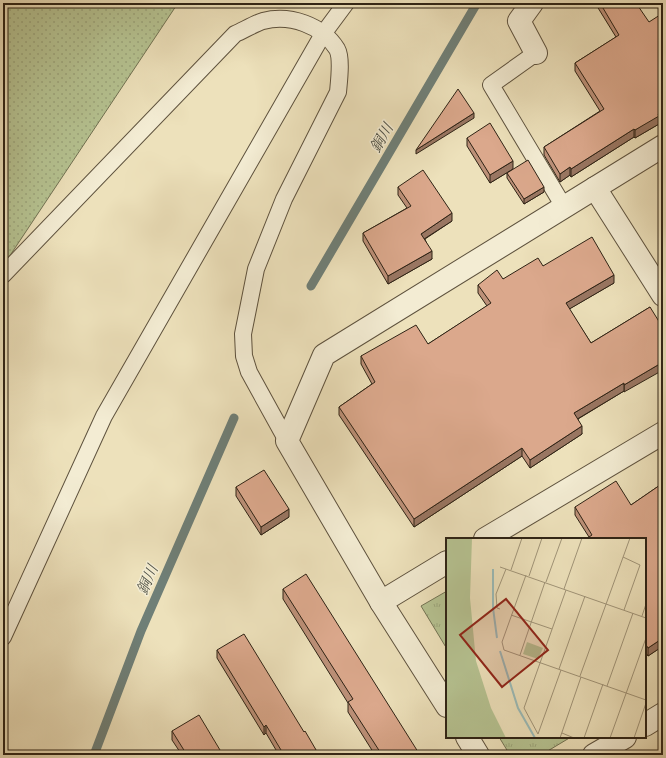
<svg xmlns="http://www.w3.org/2000/svg" width="666" height="758" font-family="'IM FELL Double Pica','Noto Serif JP',serif">
	<style>
		.grass { fill: url(#grass-dots); stroke: #727354 }
		.park { fill: url(#park-tufts); stroke: #727354 }
		.lines { fill: none; stroke-linecap: round; stroke-linejoin: round }
		.stream { stroke: #6f7f77; stroke-width: 9 }
		.service-casing { stroke: #5e523e; stroke-width: 18 }
		.minor-casing { stroke: #5e523e; stroke-width: 24 }
		.service { stroke: #f3ecd3; stroke-width: 16 }
		.minor { stroke: #f3ecd3; stroke-width: 22 }
		.wall { fill: #bc9078; stroke: #2e2315 }
		.shaded-wall { fill: #997662; stroke: #2e2315 }
		.building { fill: #dba88c; stroke: #2e2315 }
		.labels { text-anchor: middle; dominant-baseline: central; stroke-width: 3; stroke-linejoin: round; paint-order: stroke }
		.water-label { font-size: 15px; font-style: italic; fill: #4f5146; stroke: #f3ecd3 }
		.inset-river { fill: none; stroke: #9bbcb9; stroke-width: 2 }
		.inset-road { fill: none; stroke: #a19579; stroke-width: 1 }
		.view { fill: #8f2418; fill-opacity: 0.15; stroke: #8f2418; stroke-width: 2 }
		.inset-edge { fill: none; stroke: #2e2315; stroke-width: 2 }
	</style>
	<defs>
		<pattern id="grass-dots" width="8" height="8" patternUnits="userSpaceOnUse"><rect width="8" height="8" fill="#b6c392"/><path d="M2 2h.1M6 6h.1" fill="none" stroke="#9da77d" stroke-width="1.8" stroke-linecap="round"/></pattern>
		<pattern id="park-tufts" width="24" height="20" patternUnits="userSpaceOnUse"><rect width="24" height="20" fill="#b6c392"/><path d="M3 7l-1-3M5 7V3M7 7l1-3M15 17l-1-3M17 17v-4M19 17l1-3" fill="none" stroke="#9da77d"/></pattern>
	</defs>
	<rect width="100%" height="100%" fill="#ede1bb"/>
	<filter id="stains"><feTurbulence type="fractalNoise" baseFrequency=".005" numOctaves="4"/><feColorMatrix values="0 0 0 0 .2 0 0 0 0 .09 0 0 0 0 .02 0 0 0 .5 -.17"/></filter>
	<radialGradient id="worn" r=".72"><stop offset=".6" stop-color="#630" stop-opacity="0"/><stop offset="1" stop-color="#630" stop-opacity=".3"/></radialGradient>
	<polygon class="grass" points="3,3 178,3 3,266"/>
	<g class="park">
		<polygon points="447,591 447,649 421,606"/>
		<polygon points="499,737 571,737 541,755 510,755"/>
	</g>
	<g class="lines">
		<g class="stream">
			<polyline points="311,286 477,3"/>
			<polyline points="94,755 141,631 234,418"/>
		</g>
		<g class="service-casing">
			<g id="service">
				<polyline points="536,53 491,85 564,207"/>
				<path d="M 3,275 L 235,34 C 244,30 254,24 263,21 C 290,14 322,25 337,49 C 342,58 339,81 338,92 L 284,199 L 256,269 L 243,334 L 244,356 L 249,372 L 287,441"/>
				<polyline points="3,637 104,416 323,34 346,3"/>
			</g>
		</g>
		<g class="minor-casing">
			<g id="minor">
				<polyline points="532,3 519,21 536,53"/>
				<polyline points="595,188 663,295"/>
				<polyline points="485,539 663,433"/>
				<polyline points="381,602 447,562"/>
				<polyline points="447,706 381,602 287,441 324,355 663,146"/>
				<polyline points="645,725 663,714"/>
				<polyline points="467,737 478,755"/>
				<polyline points="594,755 625,737"/>
			</g>
		</g>
		<use href="#service" class="service"/>
		<use href="#minor" class="minor"/>
	</g>
	<g class="wall">
		<polygon points="595,3 636,3 659,124 635,138 634,137 571,177 570,175 560,182 544,155 544,147 600,111 575,71 575,63 616,37"/>
		<polygon points="467,138 513,169 490,183 467,146"/>
		<polygon points="507,173 544,192 524,204 507,178"/>
		<polygon points="398,187 452,221 425,239 432,259 388,284 363,241 363,233 407,208 398,195"/>
		<polygon points="663,197 663,208 662,206 662,198"/>
		<polygon points="543,266 614,283 569,309 591,343 650,307 624,392 624,391 578,419 582,434 530,468 522,456 414,527 339,415 339,407 372,384 361,364 361,356 428,344 487,306 478,293 478,285 503,279"/>
		<polygon points="663,483 663,646 648,656 645,651 645,539 589,537 575,515 575,507 631,505"/>
		<polygon points="236,487 289,517 261,535 236,496"/>
		<polygon points="283,589 420,755 375,755 348,712 348,703 283,599"/>
		<polygon points="217,650 304,732 319,755 279,755 266,733 264,735 217,658"/>
		<polygon points="172,731 223,755 182,755 172,740"/>
	</g>
	<g class="shaded-wall">
		<polygon points="663,111 663,119 659,122 659,124 635,138 635,130"/>
		<polygon points="474,113 474,118 416,154 416,150"/>
		<polygon points="634,129 634,137 571,177 571,169"/>
		<polygon points="513,161 513,169 490,183 490,175"/>
		<polygon points="570,167 570,175 560,182 560,174"/>
		<polygon points="544,187 544,192 524,204 524,199"/>
		<polygon points="452,213 452,221 421,241 421,234"/>
		<polygon points="432,251 432,259 388,284 388,276"/>
		<polygon points="614,275 614,283 566,311 566,303"/>
		<polygon points="663,362 663,370 624,392 624,385"/>
		<polygon points="624,383 624,391 574,421 574,413"/>
		<polygon points="582,426 582,434 530,468 530,460"/>
		<polygon points="522,448 522,456 414,527 414,519"/>
		<polygon points="289,509 289,517 261,535 261,527"/>
		<polygon points="663,638 663,646 648,656 648,648"/>
		<polygon points="266,725 266,733 264,735 264,727"/>
	</g>
	<g class="building">
		<polygon points="600,3 636,3 649,22 663,13 663,111 658,114 659,116 635,130 634,129 571,169 570,167 560,174 544,147 604,109 575,63 619,35"/>
		<polygon points="458,89 474,113 416,150"/>
		<polygon points="490,123 513,161 490,175 467,138"/>
		<polygon points="528,160 544,187 524,199 507,173"/>
		<polygon points="423,170 452,213 421,234 432,251 388,276 363,233 411,206 398,187"/>
		<polygon points="592,237 614,275 566,303 591,343 650,307 663,328 663,362 624,385 624,383 574,413 582,426 530,460 522,448 414,519 339,407 375,382 361,356 416,325 428,344 491,303 478,285 497,270 503,279 538,258 543,266"/>
		<polygon points="264,470 289,509 261,527 236,487"/>
		<polygon points="616,481 631,505 663,483 663,638 648,648 645,643 645,539 586,539 592,535 575,507"/>
		<polygon points="306,574 420,755 382,755 348,702 353,699 283,589"/>
		<polygon points="244,634 304,732 305,731 319,755 284,755 266,725 264,727 217,650"/>
		<polygon points="199,715 223,755 187,755 172,731"/>
	</g>
	<g class="labels">
		<g class="water-label">
			<text transform="translate(382 138) rotate(-60)">銅川</text>
			<text transform="translate(148 580) rotate(-66)">銅川</text>
		</g>
	</g>
	<g transform="translate(446 538)">
		<rect width="200" height="200" fill="#ede1bb"/>
		<path d="M 0,0 L 26,0 L 24,60 L 30,123 L 45,170 L 60,200 L 0,200 Z" fill="#b6c392"/>
		<path d="M 81,104 L 97,110 L 92,121 L 77,116 Z" fill="#b6c392"/>
		<path class="inset-river" d="M 47,31 L 47,70 L 51,100M 54,113 L 72,170 L 89,200"/>
		<path class="inset-road" d="M 177,19 L 194,27 L 178,72M 54,29 L 200,80M 65,32 L 76,0M 80,37 L 56,104 L 58,112 L 200,162M 83,38 L 96,0M 100,44 L 116,0M 118,51 L 136,0M 54,71 L 51,70 L 50,56 L 60,31M 65,77 L 106,91M 196,78 L 200,66M 74,117 L 99,44M 113,131 L 139,58M 115,132 L 92,196 L 78,170 L 120,52M 134,138 L 184,0M 161,148 L 187,75M 116,195 L 128,200M 114,200 L 135,139M 138,200 L 157,146M 164,200 L 200,100M 188,200 L 200,165"/>
		<path class="view" d="M 60,61 L 102,112 L 56,149 L 14,97 Z"/>
		<rect width="200" height="200" class="inset-edge"/>
	</g>
	<rect width="666" height="758" fill="none" stroke="#ede1bb" stroke-width="16"/>
	<rect x="4" y="4" width="658" height="750" fill="none" stroke="#2e2315" stroke-width="2"/>
	<rect x="8" y="8" width="650" height="742" fill="none" stroke="#2e2315"/>
	<rect width="100%" height="100%" filter="url(#stains)"/>
	<rect width="100%" height="100%" fill="url(#worn)"/>
</svg>
